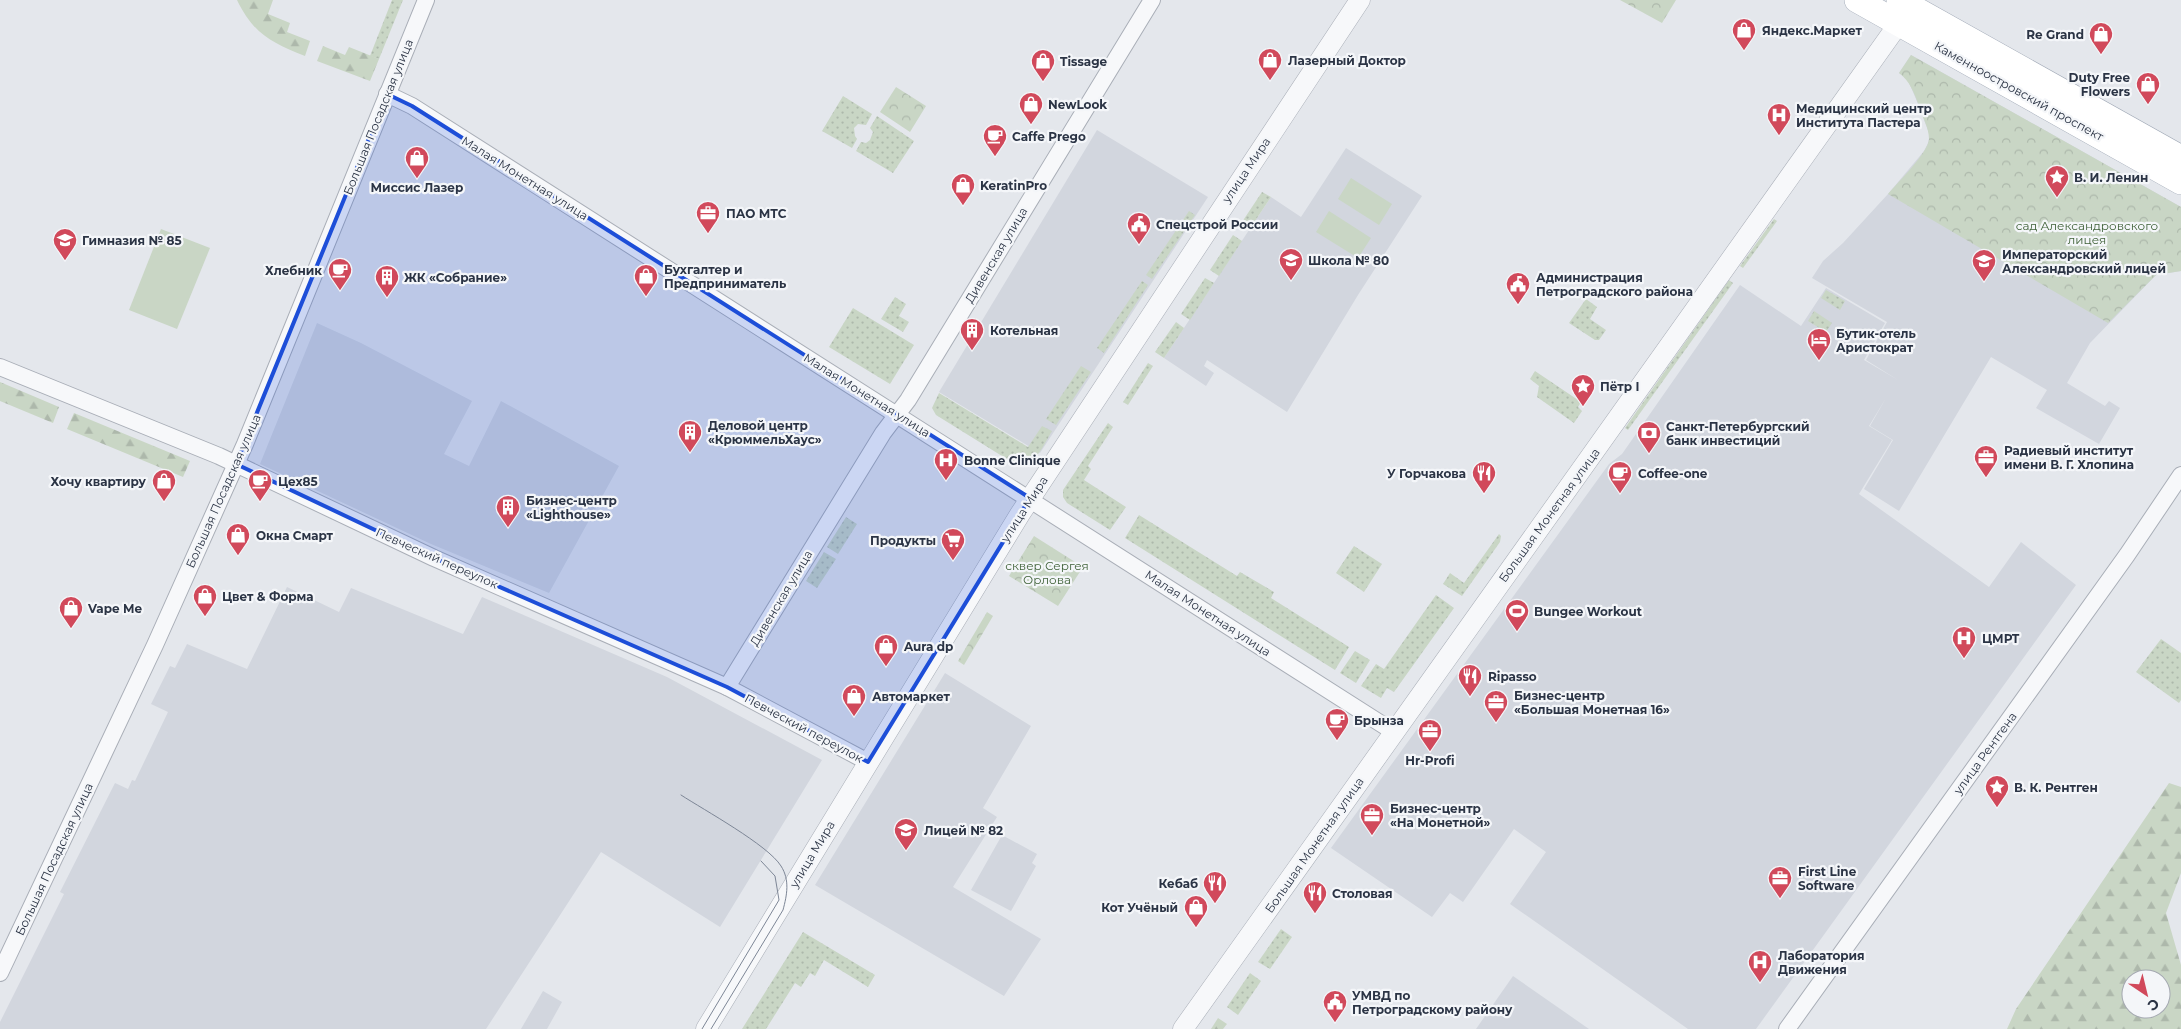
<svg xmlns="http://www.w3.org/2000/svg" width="2181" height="1029" font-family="Montserrat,sans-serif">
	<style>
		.built { fill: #d2d6de }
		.grass { fill: url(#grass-dots) }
		.forest { fill: url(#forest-firs); fill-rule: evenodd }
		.park { fill: url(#park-crowns) }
		.pitch { fill: #c9d6c5 }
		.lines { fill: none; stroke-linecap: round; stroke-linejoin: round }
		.minor-casing { stroke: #a9aeb7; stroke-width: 18 }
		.tertiary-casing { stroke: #a9aeb7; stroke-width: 21 }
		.primary-casing { stroke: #a3abb8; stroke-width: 26 }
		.minor { stroke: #f7f8fa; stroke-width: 16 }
		.tertiary { stroke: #f7f8fa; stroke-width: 20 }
		.primary { stroke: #fff; stroke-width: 25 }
		.tram { stroke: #7d8696; stroke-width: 1 }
		.marked { fill: #1d4ed8; fill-opacity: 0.2; stroke: #1d4ed8; stroke-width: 4; stroke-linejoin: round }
		.labels { text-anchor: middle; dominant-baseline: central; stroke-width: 4.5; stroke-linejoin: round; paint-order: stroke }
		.poi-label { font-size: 12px; font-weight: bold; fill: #2b3445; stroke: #f4f6f9; text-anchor: start }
		.street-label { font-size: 12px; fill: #2b3445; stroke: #f4f6f9 }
		.park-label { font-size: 12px; fill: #3f6138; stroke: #f4f6f9 }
	</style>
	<defs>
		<pattern id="grass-dots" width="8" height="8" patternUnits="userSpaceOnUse" patternTransform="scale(1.25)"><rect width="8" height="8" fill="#c9d6c5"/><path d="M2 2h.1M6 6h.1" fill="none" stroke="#adb8ab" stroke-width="1.8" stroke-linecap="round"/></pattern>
		<pattern id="forest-firs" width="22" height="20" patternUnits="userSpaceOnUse" patternTransform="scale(1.25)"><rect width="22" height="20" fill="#c9d6c5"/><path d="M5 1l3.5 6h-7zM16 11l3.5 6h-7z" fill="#adb8ab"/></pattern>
		<pattern id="park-crowns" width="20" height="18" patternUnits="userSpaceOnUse" patternTransform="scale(1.25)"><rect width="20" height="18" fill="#c9d6c5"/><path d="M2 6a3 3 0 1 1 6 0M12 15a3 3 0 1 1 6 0" fill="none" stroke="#adb8ab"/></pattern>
	</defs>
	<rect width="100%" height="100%" fill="#e4e7ec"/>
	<g class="built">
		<polygon points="1911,55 2181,207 2181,271 2156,275 2090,343 2067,383 2105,406 2109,401 2120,408 2099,444 2036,408 2047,390 1991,357 1899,511 1864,489 1893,440 1870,426 1886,398 1869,426 1892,440 1859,494 1989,587 2021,542 2076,585 1756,1029 1688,1029 1510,904 1546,852 1514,829 1463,902 1450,893 1432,917 1331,848 1609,464 1622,454 1740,285 1801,326 1826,288 1885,323 1864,360 1898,380 1866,360 1887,322 1812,278 1823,261 1843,243 1888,194 1924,151 1929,141 1929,133 1916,99 1907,78 1899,73"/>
		<polygon points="1097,130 1208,197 1040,453 939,392"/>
		<polygon points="1346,148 1422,196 1358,295 1287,412 1207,360 1204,366 1214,373 1206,386 1164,358 1271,197 1301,217"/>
		<polygon points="317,323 361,343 472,401 444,454 469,466 501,401 619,466 549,593 431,544 260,464"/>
		<polygon points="287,587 339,612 351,588 463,634 482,597 667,677 822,760 720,927 601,852 486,1029 0,1029 0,1022 64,894 60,892 115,783 128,789 132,780 135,781 168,712 151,704 170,666 175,668 187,644 247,669"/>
		<polygon points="945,673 1031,726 983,808 997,817 953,887 1041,939 1004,996 815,885"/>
		<polygon points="1002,835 1037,854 1032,863 1036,866 1011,911 971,890"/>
		<polygon points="1513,976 1589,1029 1476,1029"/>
		<polygon points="543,991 562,1002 547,1029 521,1029"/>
	</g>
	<g class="grass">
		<polygon points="392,0 403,0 379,59 370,56"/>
		<polygon points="843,96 872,114 866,125 858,124 854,128 855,136 857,139 852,148 822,131"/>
		<polygon points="877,116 914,141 893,173 856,151 861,142 866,143 870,140 873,132 870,128"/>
		<polygon points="1262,192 1271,197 1249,230 1240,225"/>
		<polygon points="1189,211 1195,215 1152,279 1146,275"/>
		<polygon points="1774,219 1777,221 1743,268 1740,266"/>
		<polygon points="1233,235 1242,241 1219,276 1210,270"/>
		<polygon points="1205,278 1214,283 1190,320 1181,314"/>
		<polygon points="1729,280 1733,283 1628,430 1625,428"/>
		<polygon points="1142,281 1148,285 1104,353 1097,348"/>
		<polygon points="1826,290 1845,301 1840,310 1821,298"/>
		<polygon points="895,297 906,304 899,316 909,322 903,332 881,319"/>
		<polygon points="1586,299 1597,307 1590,319 1606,330 1599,340 1595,340 1569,323"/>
		<polygon points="853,308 914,345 890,384 829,347"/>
		<polygon points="1814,311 1832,323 1826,332 1808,321"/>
		<polygon points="1176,322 1184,328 1164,358 1155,352"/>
		<polygon points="1148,363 1153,366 1128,405 1123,402"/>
		<polygon points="1081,366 1091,372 1056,425 1046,419"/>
		<polygon points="1535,371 1581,402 1578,407 1582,411 1574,423 1537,397 1539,386 1530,379"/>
		<path d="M 939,393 L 1028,447 L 1042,426 L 1052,431 C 1044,444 1035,467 1018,466 L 936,415 L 932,408 Z"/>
		<polygon points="1108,423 1113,427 1088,466 1091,469 1084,480 1126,507 1110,530 1067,503 1063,497 1063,490"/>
		<polygon points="1139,515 1237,576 1240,572 1274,592 1271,598 1349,647 1335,670 1125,538"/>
		<polygon points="846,517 857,524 838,554 827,547"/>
		<polygon points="1499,534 1501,536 1500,542 1462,596 1443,584 1450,573 1464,583"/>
		<polygon points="1354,546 1382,564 1364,592 1336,573"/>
		<polygon points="824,552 836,559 817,588 806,581"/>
		<polygon points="1436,595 1454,608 1394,692 1387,688 1381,698 1361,686 1376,664 1384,669"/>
		<polygon points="2161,639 2181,653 2181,700 2179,703 2136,672"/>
		<polygon points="1355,651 1370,660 1356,683 1340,673"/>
		<polygon points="1281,929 1292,937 1270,969 1258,962"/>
		<polygon points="803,932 875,975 868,987 824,960 815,976 810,973 801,987 795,983 766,1029 742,1029"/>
		<polygon points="1250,973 1261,981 1238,1015 1227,1007"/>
	</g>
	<g class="forest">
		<path d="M 237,0 L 273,0 L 268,14 L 290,23 L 287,32 L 310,41 L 305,56 C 271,43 253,33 237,0 Z"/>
		<polygon points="323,46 345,55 349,47 379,59 370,81 317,61"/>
		<polygon points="0,382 59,407 53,423 0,401"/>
		<polygon points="74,413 190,461 183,477 67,429"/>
		<path d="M 2169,783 L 2181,787 L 2181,873 L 2166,913 L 2181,965 L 2181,1029 L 2007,1029 L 2016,1009 ZM 2131,979 L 2161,979 L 2161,1009 L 2131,1009 Z"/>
		<polygon points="1218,1018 1227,1024 1223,1029 1211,1029"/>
	</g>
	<g class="park">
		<polygon points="1620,0 1676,0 1662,23"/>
		<path d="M 1911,55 L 2181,207 L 2181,271 L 2156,275 L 2108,323 L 1888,194 C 1898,182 1928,153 1929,139 C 1929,128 1922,116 1919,106 C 1914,93 1910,81 1899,73 Z"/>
		<polygon points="896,87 926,106 910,132 880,112"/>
		<polygon points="1034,536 1083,567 1058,606 1009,576"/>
		<polygon points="987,612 993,616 964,665 958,661"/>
	</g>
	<g class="pitch">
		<polygon points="1351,178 1392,204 1379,225 1338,199"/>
		<polygon points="1329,211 1371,238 1358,258 1316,232"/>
		<polygon points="161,229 210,248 177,329 129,310"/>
	</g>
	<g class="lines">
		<g class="minor-casing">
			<g id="minor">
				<polyline points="387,94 412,106 1394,732"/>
				<polyline points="0,367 219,456 434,558 727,687 868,762"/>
				<polyline points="727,687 883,433 908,400 1152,0"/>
				<polyline points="0,973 155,645 245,444 426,0"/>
				<polyline points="1787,1029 2127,555 2181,475"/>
			</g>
		</g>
		<g class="tertiary-casing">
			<g id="tertiary">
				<polyline points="706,1029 1020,514 1360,0"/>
				<polyline points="1183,1029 1907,12"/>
			</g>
		</g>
		<g class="primary-casing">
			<g id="primary">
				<polyline points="1857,0 2181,182"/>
				<polyline points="1899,0 2181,158"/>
			</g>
		</g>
		<use href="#minor" class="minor"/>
		<use href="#tertiary" class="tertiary"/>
		<use href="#primary" class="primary"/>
		<g class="tram">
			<path d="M 681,795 C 704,810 768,845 781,866 C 790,880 787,895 783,910 L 711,1029"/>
			<polyline points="702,1029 779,900 775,876 761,861"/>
		</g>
	</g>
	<path class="marked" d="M 387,94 L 412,106 L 1030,498 L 868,762 L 727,687 L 434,558 L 236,464 Z"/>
	<defs>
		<g id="shop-pin" transform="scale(1.25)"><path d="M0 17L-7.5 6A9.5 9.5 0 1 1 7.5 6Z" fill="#d1495b" stroke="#f4f6f9"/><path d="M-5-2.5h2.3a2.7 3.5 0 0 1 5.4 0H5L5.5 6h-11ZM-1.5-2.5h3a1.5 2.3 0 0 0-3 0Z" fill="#fff"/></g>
		<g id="hospital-pin" transform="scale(1.25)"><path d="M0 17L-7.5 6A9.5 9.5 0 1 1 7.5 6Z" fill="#d1495b" stroke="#f4f6f9"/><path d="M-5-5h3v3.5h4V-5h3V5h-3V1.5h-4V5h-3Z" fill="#fff"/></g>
		<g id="cafe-pin" transform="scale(1.25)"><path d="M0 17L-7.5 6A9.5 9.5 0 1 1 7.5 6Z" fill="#d1495b" stroke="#f4f6f9"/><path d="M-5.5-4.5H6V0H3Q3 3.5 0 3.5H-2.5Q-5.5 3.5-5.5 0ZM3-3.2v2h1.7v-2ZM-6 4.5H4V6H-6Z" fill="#fff"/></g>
		<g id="sight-pin" transform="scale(1.25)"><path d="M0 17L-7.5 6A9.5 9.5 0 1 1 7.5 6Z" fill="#d1495b" stroke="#f4f6f9"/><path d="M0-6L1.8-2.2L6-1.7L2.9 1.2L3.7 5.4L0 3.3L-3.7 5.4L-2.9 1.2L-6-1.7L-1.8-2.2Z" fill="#fff"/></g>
		<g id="office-pin" transform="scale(1.25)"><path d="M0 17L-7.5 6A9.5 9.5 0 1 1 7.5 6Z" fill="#d1495b" stroke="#f4f6f9"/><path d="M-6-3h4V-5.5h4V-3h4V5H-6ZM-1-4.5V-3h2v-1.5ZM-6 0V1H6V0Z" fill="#fff"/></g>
		<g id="civic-pin" transform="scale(1.25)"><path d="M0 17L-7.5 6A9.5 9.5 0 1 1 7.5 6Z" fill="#d1495b" stroke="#f4f6f9"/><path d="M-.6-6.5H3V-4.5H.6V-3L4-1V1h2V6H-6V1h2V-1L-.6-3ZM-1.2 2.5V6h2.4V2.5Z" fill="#fff"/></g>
		<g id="school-pin" transform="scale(1.25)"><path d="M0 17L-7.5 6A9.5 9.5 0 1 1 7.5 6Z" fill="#d1495b" stroke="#f4f6f9"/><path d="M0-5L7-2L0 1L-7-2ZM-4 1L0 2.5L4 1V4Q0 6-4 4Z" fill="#fff"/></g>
		<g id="university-pin" transform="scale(1.25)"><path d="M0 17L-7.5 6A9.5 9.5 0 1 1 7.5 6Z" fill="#d1495b" stroke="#f4f6f9"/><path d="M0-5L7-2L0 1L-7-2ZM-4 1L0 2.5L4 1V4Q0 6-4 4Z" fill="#fff"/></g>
		<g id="building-pin" transform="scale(1.25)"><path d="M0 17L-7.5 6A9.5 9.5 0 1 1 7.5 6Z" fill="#d1495b" stroke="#f4f6f9"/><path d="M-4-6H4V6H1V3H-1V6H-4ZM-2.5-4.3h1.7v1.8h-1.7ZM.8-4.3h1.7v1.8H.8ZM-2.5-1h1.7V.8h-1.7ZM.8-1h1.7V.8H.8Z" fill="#fff"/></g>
		<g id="hotel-pin" transform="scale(1.25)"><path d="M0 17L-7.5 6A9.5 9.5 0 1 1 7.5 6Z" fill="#d1495b" stroke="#f4f6f9"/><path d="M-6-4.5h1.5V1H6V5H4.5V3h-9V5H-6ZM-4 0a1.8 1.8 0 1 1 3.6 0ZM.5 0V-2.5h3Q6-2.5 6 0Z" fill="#fff"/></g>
		<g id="bank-pin" transform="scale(1.25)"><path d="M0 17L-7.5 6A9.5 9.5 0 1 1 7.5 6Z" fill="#d1495b" stroke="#f4f6f9"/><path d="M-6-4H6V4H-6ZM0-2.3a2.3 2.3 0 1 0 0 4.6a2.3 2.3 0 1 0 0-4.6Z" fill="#fff"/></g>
		<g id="restaurant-pin" transform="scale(1.25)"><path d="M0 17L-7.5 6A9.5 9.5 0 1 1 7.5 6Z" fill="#d1495b" stroke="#f4f6f9"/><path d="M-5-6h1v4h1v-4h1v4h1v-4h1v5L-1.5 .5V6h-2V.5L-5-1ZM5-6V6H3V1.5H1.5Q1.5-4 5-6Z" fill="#fff"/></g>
		<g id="supermarket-pin" transform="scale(1.25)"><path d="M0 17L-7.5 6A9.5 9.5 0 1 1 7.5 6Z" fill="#d1495b" stroke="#f4f6f9"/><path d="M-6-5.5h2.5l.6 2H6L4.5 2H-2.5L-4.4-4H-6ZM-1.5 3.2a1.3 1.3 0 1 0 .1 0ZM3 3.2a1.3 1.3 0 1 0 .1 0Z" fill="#fff"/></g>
		<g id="stadium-pin" transform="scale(1.25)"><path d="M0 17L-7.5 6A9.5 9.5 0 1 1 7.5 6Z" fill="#d1495b" stroke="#f4f6f9"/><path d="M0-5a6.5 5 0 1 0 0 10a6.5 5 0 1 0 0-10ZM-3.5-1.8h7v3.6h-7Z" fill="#fff"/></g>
	</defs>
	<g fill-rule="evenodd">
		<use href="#shop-pin" x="1744" y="30"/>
		<use href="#shop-pin" x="2101" y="34"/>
		<use href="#shop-pin" x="1270" y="60"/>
		<use href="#shop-pin" x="1043" y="61"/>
		<use href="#shop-pin" x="2148" y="84"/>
		<use href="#shop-pin" x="1031" y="104"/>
		<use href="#hospital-pin" x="1779" y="115"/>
		<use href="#cafe-pin" x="995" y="136"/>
		<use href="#shop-pin" x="417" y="158"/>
		<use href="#sight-pin" x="2057" y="177"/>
		<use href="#shop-pin" x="963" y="185"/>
		<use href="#office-pin" x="708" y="213"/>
		<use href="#civic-pin" x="1139" y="224"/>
		<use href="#school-pin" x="65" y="240"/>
		<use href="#school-pin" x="1291" y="260"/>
		<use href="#university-pin" x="1984" y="261"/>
		<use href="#cafe-pin" x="340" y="270"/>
		<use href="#shop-pin" x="646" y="276"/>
		<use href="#building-pin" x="387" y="277"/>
		<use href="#civic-pin" x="1518" y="284"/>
		<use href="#building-pin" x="972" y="330"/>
		<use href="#hotel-pin" x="1819" y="340"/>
		<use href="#sight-pin" x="1583" y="386"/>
		<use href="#building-pin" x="690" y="432"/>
		<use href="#bank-pin" x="1649" y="433"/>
		<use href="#office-pin" x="1986" y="457"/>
		<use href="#hospital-pin" x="946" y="460"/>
		<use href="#restaurant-pin" x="1484" y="473"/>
		<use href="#cafe-pin" x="1620" y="473"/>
		<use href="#shop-pin" x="164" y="481"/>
		<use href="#cafe-pin" x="260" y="481"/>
		<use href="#building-pin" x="508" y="507"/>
		<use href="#shop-pin" x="238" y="535"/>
		<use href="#supermarket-pin" x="953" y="540"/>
		<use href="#shop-pin" x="205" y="596"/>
		<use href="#shop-pin" x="71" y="608"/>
		<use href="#stadium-pin" x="1517" y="611"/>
		<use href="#hospital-pin" x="1964" y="638"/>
		<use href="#shop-pin" x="886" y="646"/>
		<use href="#restaurant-pin" x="1470" y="676"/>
		<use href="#shop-pin" x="854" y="696"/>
		<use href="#office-pin" x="1496" y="702"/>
		<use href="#cafe-pin" x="1337" y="720"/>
		<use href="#office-pin" x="1430" y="731"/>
		<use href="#sight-pin" x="1997" y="787"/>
		<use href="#office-pin" x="1372" y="815"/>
		<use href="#school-pin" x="906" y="830"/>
		<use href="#office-pin" x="1780" y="878"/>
		<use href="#restaurant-pin" x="1215" y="883"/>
		<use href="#restaurant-pin" x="1315" y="893"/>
		<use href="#shop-pin" x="1196" y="907"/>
		<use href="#hospital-pin" x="1760" y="962"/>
		<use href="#civic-pin" x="1335" y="1002"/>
	</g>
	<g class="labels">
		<g class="poi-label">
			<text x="1762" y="30">Яндекс.Маркет</text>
			<text x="2084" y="34" text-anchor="end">Re Grand</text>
			<text x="1288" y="60">Лазерный Доктор</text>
			<text x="1060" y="61">Tissage</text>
			<text x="2130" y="77" text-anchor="end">Duty Free<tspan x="2130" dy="14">Flowers</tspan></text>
			<text x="1048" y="104">NewLook</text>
			<text x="1796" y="108">Медицинский центр<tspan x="1796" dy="14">Института Пастера</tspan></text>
			<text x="1012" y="136">Caffe Prego</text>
			<text x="2074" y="177">В. И. Ленин</text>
			<text x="980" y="185">KeratinPro</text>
			<text x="417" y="187" text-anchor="middle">Миссис Лазер</text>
			<text x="726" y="213">ПАО МТС</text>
			<text x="1156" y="224">Спецстрой России</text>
			<text x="82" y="240">Гимназия № 85</text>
			<text x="2002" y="254">Императорский<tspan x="2002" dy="14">Александровский лицей</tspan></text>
			<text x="1308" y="260">Школа № 80</text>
			<text x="664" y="269">Бухгалтер и<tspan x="664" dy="14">Предприниматель</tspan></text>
			<text x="322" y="270" text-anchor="end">Хлебник</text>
			<text x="404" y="277">ЖК «Собрание»</text>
			<text x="1536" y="277">Администрация<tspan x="1536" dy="14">Петроградского района</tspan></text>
			<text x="990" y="330">Котельная</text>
			<text x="1836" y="333">Бутик-отель<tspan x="1836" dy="14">Аристократ</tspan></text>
			<text x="1600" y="386">Пётр I</text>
			<text x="708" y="425">Деловой центр<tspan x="708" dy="14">«КрюммельХаус»</tspan></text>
			<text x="1666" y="426">Санкт-Петербургский<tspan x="1666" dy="14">банк инвестиций</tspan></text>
			<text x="2004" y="450">Радиевый институт<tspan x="2004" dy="14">имени В. Г. Хлопина</tspan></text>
			<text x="964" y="460">Bonne Clinique</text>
			<text x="1466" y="473" text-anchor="end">У Горчакова</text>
			<text x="1638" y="473">Coffee-one</text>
			<text x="146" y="481" text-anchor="end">Хочу квартиру</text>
			<text x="278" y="481">Цех85</text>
			<text x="526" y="500">Бизнес-центр<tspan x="526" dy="14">«Lighthouse»</tspan></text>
			<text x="256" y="535">Окна Смарт</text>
			<text x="936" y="540" text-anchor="end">Продукты</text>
			<text x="222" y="596">Цвет &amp; Форма</text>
			<text x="88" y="608">Vape Me</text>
			<text x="1534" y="611">Bungee Workout</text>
			<text x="1982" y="638">ЦМРТ</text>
			<text x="904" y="646">Aura dp</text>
			<text x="1488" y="676">Ripasso</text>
			<text x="1514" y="695">Бизнес-центр<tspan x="1514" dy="14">«Большая Монетная 16»</tspan></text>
			<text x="872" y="696">Автомаркет</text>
			<text x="1354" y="720">Брынза</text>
			<text x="1430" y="760" text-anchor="middle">Hr-Profi</text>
			<text x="2014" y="787">В. К. Рентген</text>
			<text x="1390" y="808">Бизнес-центр<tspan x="1390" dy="14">«На Монетной»</tspan></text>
			<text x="924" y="830">Лицей № 82</text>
			<text x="1798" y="871">First Line<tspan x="1798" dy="14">Software</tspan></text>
			<text x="1198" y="883" text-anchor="end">Кебаб</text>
			<text x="1332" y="893">Столовая</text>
			<text x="1178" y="907" text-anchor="end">Кот Учёный</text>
			<text x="1778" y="955">Лаборатория<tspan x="1778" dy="14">Движения</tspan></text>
			<text x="1352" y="995">УМВД по<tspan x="1352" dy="14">Петроградскому району</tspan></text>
		</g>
		<g class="street-label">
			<text transform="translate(2019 91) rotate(29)">Каменноостровский проспект</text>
			<text transform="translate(378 117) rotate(-68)">Большая Посадская улица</text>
			<text transform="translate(1246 170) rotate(-56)">улица Мира</text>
			<text transform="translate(525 178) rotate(32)">Малая Монетная улица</text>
			<text transform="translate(996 255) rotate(-59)">Дивенская улица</text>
			<text transform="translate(867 395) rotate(32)">Малая Монетная улица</text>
			<text transform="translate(223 491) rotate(-66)">Большая Посадская улица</text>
			<text transform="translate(1024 509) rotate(-57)">улица Мира</text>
			<text transform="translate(1549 515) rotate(-54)">Большая Монетная улица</text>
			<text transform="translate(437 558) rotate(24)">Певческий переулок</text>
			<text transform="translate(781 598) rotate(-59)">Дивенская улица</text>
			<text transform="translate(1208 613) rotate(33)">Малая Монетная улица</text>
			<text transform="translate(804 728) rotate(28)">Певческий переулок</text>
			<text transform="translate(1985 753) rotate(-54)">улица Рентгена</text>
			<text transform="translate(1314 845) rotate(-55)">Большая Монетная улица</text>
			<text transform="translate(812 854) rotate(-59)">улица Мира</text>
			<text transform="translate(54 859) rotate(-65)">Большая Посадская улица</text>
		</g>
		<g class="park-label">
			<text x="2087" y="225">сад Александровского<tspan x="2087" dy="14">лицея</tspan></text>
			<text x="1047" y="565">сквер Сергея<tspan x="1047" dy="14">Орлова</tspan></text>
		</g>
	</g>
	<g transform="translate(2146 994) rotate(145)"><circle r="24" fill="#f4f6f9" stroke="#a4a8b1"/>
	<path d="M0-4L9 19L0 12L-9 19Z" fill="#d1495b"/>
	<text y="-8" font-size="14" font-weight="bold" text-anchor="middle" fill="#2b3445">С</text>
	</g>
</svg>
